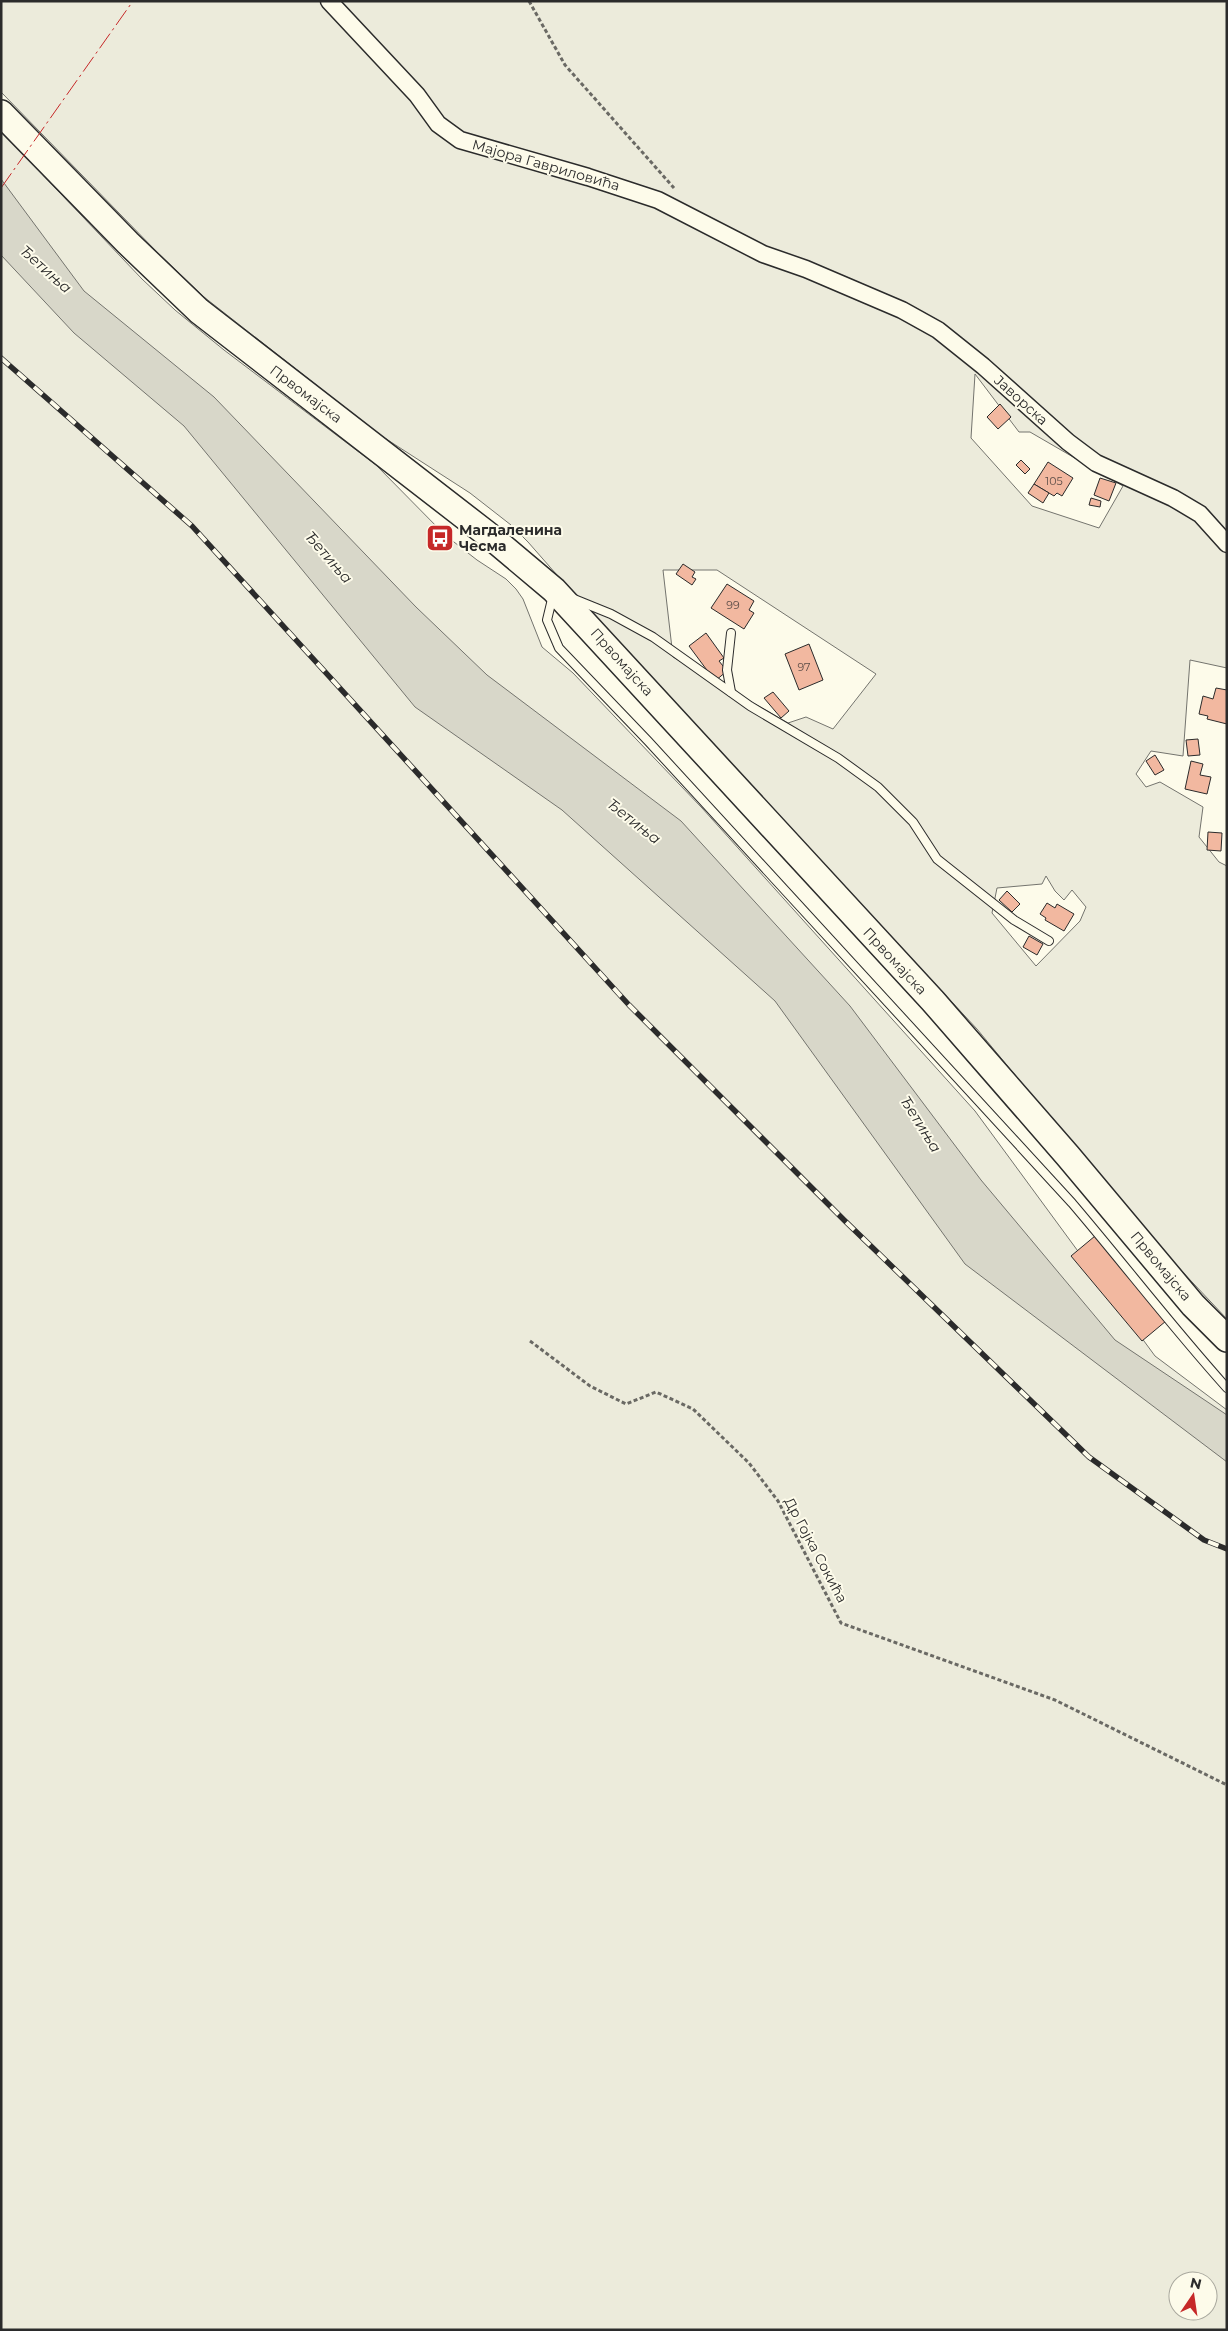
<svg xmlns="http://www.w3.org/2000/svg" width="1228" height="2331" font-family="Montserrat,sans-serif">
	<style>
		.green { fill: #ecebdb; stroke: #74746e; fill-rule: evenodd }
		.water { fill: #d8d7c9; stroke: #74746e }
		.building { fill: #f2b8a0; stroke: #2b2b2b }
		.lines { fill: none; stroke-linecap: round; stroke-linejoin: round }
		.service-casing { stroke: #2b2b2b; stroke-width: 10 }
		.minor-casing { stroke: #2b2b2b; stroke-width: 19 }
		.primary-casing { stroke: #2b2b2b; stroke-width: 28 }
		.path { stroke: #6a6964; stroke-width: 3; stroke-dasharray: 4 2.5; stroke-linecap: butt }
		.service { stroke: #fdfbea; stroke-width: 8 }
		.minor { stroke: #fdfbea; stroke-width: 16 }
		.primary { stroke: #fdfbea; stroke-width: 25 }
		.rail-casing { stroke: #2b2b2b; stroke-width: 5.5 }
		.rail { stroke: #fdfbea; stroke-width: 4; stroke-dasharray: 11; stroke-linecap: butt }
		.power { stroke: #c62828; stroke-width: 1; stroke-dasharray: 18 4 2.5 4; stroke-linecap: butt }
		.labels { text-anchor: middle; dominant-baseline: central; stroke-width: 4; stroke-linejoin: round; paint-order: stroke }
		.number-label { font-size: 11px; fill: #5d4e48 }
		.street-label { font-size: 14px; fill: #2b2b2b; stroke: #fdfbea }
		.poi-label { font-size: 14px; font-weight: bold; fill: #2b2b2b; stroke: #fdfbea; text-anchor: start }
		.water-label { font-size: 15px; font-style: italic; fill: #2b2b2b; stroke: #fdfbea }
	</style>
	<rect width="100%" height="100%" fill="#fdfbea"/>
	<g class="green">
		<path d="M 1,1 L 1227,1 L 1227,668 L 1190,660 L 1183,756 L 1151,751 L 1136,774 L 1146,787 L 1160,782 L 1203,807 L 1199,837 L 1219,862 L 1227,866 L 1227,1319 L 1143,1230 L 977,1029 L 600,624 L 528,542 L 511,525 L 470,493 L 380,435 L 204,297 L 158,253 L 1,92 ZM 975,374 L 1019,432 L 1030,432 L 1123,486 L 1099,528 L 1032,506 L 971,438 ZM 663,570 L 717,570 L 876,674 L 833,729 L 806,717 L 788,723 L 673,657 ZM 1046,876 L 1055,891 L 1064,900 L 1072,890 L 1086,907 L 1080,921 L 1036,966 L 992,913 L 997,888 L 1042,884 Z"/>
		<path d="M 1,131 L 142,279 L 175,310 L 224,350 L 376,465 L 445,535 L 477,560 L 506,579 L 516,589 L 523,599 L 542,647 L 573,673 L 702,808 L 975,1111 L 1155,1356 L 1227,1410 L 1227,2330 L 1,2330 ZM 1178,2281 L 1208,2281 L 1208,2311 L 1178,2311 Z"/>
	</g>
	<polygon class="water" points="1,179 84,291 214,397 416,607 487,675 681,821 850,1006 981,1180 1115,1340 1227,1415 1227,1462 965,1264 775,1001 562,810 415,707 184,426 74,333 1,255"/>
	<g class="building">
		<polygon points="1000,404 1011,417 998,429 987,417"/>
		<polygon points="1021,460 1030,469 1025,474 1016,465"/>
		<polygon points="1048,462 1073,478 1062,496 1057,493 1054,496 1034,484"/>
		<polygon points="1100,478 1116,483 1109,501 1094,495"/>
		<polygon points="1034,484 1049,493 1043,503 1028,493"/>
		<polygon points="1091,498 1101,501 1100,507 1089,505"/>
		<polygon points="683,564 695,572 692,577 696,579 692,585 676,574"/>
		<polygon points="727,584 754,601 749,610 754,613 744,629 711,608"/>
		<polygon points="706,633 724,658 719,661 727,671 715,681 689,646"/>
		<polygon points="809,644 823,680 799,690 785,654"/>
		<polygon points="1216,688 1227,690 1227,724 1207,719 1208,716 1199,714 1203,696 1213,699"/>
		<polygon points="773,692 789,711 781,718 764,698"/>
		<polygon points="1198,739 1200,755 1188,756 1186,740"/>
		<polygon points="1155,755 1164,770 1155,775 1146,761"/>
		<polygon points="1191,761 1203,764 1200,775 1211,777 1207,794 1185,789"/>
		<polygon points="1208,832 1222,833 1221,851 1207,850"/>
		<polygon points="1007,891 1020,904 1012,912 999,900"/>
		<polygon points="1047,903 1055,908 1057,904 1074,914 1064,931 1045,920 1046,918 1040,914"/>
		<polygon points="1029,936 1043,944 1037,955 1023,947"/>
		<polygon points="1095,1236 1166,1321 1142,1341 1071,1256"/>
	</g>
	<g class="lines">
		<g class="service-casing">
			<g id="service">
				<path d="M 553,595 L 547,620 L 559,648 L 648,741 L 1072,1203 C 1124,1264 1173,1328 1227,1388"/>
				<polyline points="574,599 611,614 653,637 750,706 838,758 878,787 913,822 937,859 1014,920 1049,941"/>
				<polyline points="731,692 727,670 731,633"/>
			</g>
		</g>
		<g class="minor-casing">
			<polyline id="minor" points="329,1 417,95 438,124 460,140 588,177 658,200 763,254 806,269 902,310 938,330 983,366 1068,442 1096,463 1173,498 1200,514 1227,544"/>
		</g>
		<g class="primary-casing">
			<polyline id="primary" points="1,113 128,243 199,311 491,537 554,590 933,1001 1068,1156 1193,1305 1227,1339"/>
		</g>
		<g class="path">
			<polyline points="529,1 565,65 674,188"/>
			<polyline points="530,1341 590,1386 626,1404 656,1392 693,1409 749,1463 778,1501 841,1623 1055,1700 1227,1785"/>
		</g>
		<use href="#service" class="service"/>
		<use href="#minor" class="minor"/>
		<use href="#primary" class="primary"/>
		<g class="rail-casing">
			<polyline id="rail" points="1,358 192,526 629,1005 844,1220 1089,1457 1204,1540 1227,1549"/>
		</g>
		<use href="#rail" class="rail"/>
		<polyline class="power" points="1,188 133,1"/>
	</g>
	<defs>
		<g id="bus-square" transform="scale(1.4375)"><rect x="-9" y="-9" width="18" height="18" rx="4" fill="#c62828" stroke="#fdfbea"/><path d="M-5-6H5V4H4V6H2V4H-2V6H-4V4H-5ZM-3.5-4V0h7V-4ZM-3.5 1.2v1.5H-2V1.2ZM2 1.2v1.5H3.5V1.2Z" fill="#fff"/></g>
	</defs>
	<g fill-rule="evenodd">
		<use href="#bus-square" x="440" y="538"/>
	</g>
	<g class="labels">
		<g class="number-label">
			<text x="1054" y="481">105</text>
			<text x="733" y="605">99</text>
			<text x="804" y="667">97</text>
		</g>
		<g class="street-label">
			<text transform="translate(546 165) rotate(16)">Мајора Гавриловића</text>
			<text transform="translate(306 394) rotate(37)">Првомајска</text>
			<text transform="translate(1021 400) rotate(42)">Јаворска</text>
			<text transform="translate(622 662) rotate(48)">Првомајска</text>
			<text transform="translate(895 961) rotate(47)">Првомајска</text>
			<text transform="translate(1161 1266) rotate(50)">Првомајска</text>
			<text transform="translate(816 1550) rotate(62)">Др Гојка Сокића</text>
		</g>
		<g class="poi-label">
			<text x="459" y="530">Магдаленина<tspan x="459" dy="16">Чесма</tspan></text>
		</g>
		<g class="water-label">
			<text transform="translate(46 269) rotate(42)">Ђетиња</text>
			<text transform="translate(329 557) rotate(49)">Ђетиња</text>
			<text transform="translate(634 821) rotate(38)">Ђетиња</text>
			<text transform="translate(921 1124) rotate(58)">Ђетиња</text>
		</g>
	</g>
	<rect width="1228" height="2331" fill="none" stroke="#2b2b2b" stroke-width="5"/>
	<g transform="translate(1193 2296) rotate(13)"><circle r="24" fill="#fdfbea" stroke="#a9a89e"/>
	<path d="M0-4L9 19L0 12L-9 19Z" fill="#c62828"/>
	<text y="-8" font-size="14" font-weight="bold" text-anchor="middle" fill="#2b2b2b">N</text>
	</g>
</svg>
